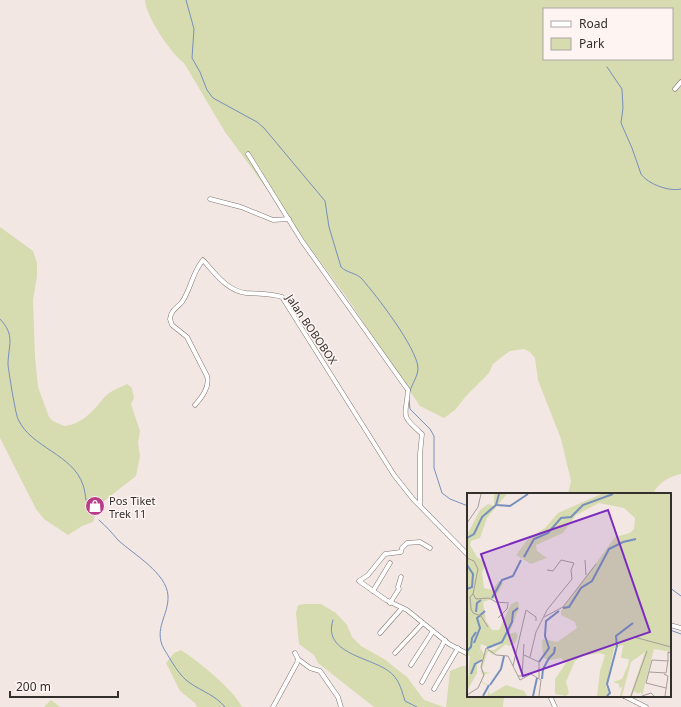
<svg xmlns="http://www.w3.org/2000/svg" width="681" height="707" font-family="'Noto Sans',sans-serif">
	<style>
		.green { fill: #d6dbb0; fill-rule: evenodd }
		.lines { fill: none; stroke-linecap: round; stroke-linejoin: round }
		.stream { stroke: #768fbc; stroke-width: 1 }
		.minor-casing { stroke: #7f7572; stroke-width: 5 }
		.minor { stroke: #fff; stroke-width: 4 }
		.labels { text-anchor: middle; dominant-baseline: central; stroke-width: 3; stroke-linejoin: round; paint-order: stroke }
		.street-label { font-size: 11px; fill: #332f2d; stroke: #fef5f2 }
		.poi-label { font-size: 11px; fill: #332f2d; stroke: #fef5f2; text-anchor: start }
		.inset-river { fill: none; stroke: #768fbc; stroke-width: 2 }
		.inset-road { fill: none; stroke: #a69d9a; stroke-width: 1 }
		.view { fill: #7b2cbf; fill-opacity: 0.15; stroke: #7b2cbf; stroke-width: 2 }
		.inset-edge { fill: none; stroke: #332f2d; stroke-width: 2 }
	</style>
	<rect width="100%" height="100%" fill="#f3e7e3"/>
	<g class="green">
		<path d="M 145,0 L 681,0 L 681,474 C 668,477 659,482 653,494 L 568,494 L 571,481 L 561,439 L 538,380 L 535,358 L 530,352 L 524,349 L 510,351 L 503,356 L 493,364 L 489,373 L 466,396 L 455,410 L 444,418 L 420,406 L 345,295 L 225,132 L 184,63 C 172,55 145,15 145,0 ZM 544,9 L 672,9 L 672,59 L 544,59 Z"/>
		<path d="M 0,227 L 33,251 L 37,263 L 37,276 L 33,300 L 35,357 L 38,387 L 49,417 L 53,421 L 64,426 C 82,424 92,412 103,399 C 109,391 119,388 127,384 L 132,388 L 134,398 L 131,404 L 140,431 L 138,443 L 140,456 L 136,476 L 104,501 L 97,510 L 93,522 L 82,526 L 68,535 L 44,519 L 36,509 L 0,438 Z"/>
		<polygon points="304,604 321,604 336,613 347,625 352,637 361,646 384,659 407,677 424,700 444,707 374,707 318,663 314,655 299,644 296,613 298,605"/>
		<path d="M 181,650 C 199,662 232,688 242,707 L 197,707 L 195,703 L 180,691 L 166,663 L 174,653 Z"/>
		<polygon points="462,666 468,666 468,696 504,696 503,707 446,707 450,671"/>
		<polygon points="51,700 60,707 44,707"/>
	</g>
	<g class="lines">
		<g class="stream">
			<path d="M 186,0 L 194,29 L 192,58 L 200,72 L 207,90 L 213,98 L 257,122 L 264,128 L 325,201 L 329,227 L 341,267 C 347,273 357,273 362,279 C 376,295 417,348 418,368 C 418,376 412,384 410,391"/>
			<path d="M 607,67 L 622,89 L 623,108 L 621,123 L 632,148 L 641,174 C 648,184 669,192 681,189"/>
			<path d="M 0,319 C 16,336 8,345 8,365 C 9,373 15,412 18,419 C 31,448 73,454 83,485 C 85,490 85,495 86,500"/>
			<polyline points="409,400 410,409 430,429 434,436 434,468 442,493 450,499 468,506"/>
			<path d="M 99,520 C 106,526 112,533 118,540 C 133,554 167,573 168,596 C 169,615 153,629 164,649 C 171,660 179,676 190,683 C 203,692 215,695 225,707"/>
			<polyline points="670,588 681,596"/>
			<path d="M 333,620 C 321,656 377,657 393,675 C 400,682 402,692 405,701 L 417,707"/>
			<polyline points="670,630 681,634"/>
		</g>
		<g class="minor-casing">
			<g id="minor">
				<polyline points="675,89 681,82"/>
				<path d="M 248,154 L 302,241 L 408,390 C 406,417 399,414 422,434 L 420,454 L 420,505"/>
				<polyline points="210,199 241,207 273,220 289,219"/>
				<path d="M 195,405 C 202,397 210,387 207,376 L 187,337 L 172,325 L 170,319 C 171,310 177,308 182,302 C 191,289 192,273 203,260 C 214,272 227,291 246,293 C 259,294 269,293 282,297 L 394,475 L 413,499 L 468,555"/>
				<polyline points="430,548 420,542 407,543 402,548 401,552 385,554 368,575 359,581 386,600 407,610 449,644 468,654"/>
				<polyline points="373,591 390,563"/>
				<polyline points="390,603 399,589 398,587 401,577"/>
				<polyline points="670,625 681,628"/>
				<polyline points="380,633 402,608"/>
				<polyline points="395,653 423,623"/>
				<polyline points="298,659 310,668 320,671 338,697 341,707"/>
				<polyline points="411,665 433,631"/>
				<polyline points="422,682 445,640"/>
				<polyline points="434,689 458,648"/>
				<polyline points="550,696 555,707"/>
				<polyline points="624,696 646,707"/>
				<polyline points="273,707 297,663 298,659 295,653"/>
			</g>
		</g>
		<use href="#minor" class="minor"/>
	</g>
	<defs>
		<g id="shop-disc" transform="scale(1)"><circle r="9.5" fill="#b93b89" stroke="#fef5f2"/><path d="M-5-2.5h2.3a2.7 3.5 0 0 1 5.4 0H5L5.5 6h-11ZM-1.5-2.5h3a1.5 2.3 0 0 0-3 0Z" fill="#fff"/></g>
	</defs>
	<g fill-rule="evenodd">
		<use href="#shop-disc" x="95" y="506"/>
	</g>
	<g class="labels">
		<g class="street-label">
			<text transform="translate(312 329) rotate(56)">Jalan BOBOBOX</text>
		</g>
		<g class="poi-label">
			<text x="109" y="500">Pos Tiket<tspan x="109" dy="13">Trek 11</tspan></text>
		</g>
	</g>
	<g transform="translate(467 493)">
		<rect width="204" height="204" fill="#f3e7e3"/>
		<path d="M 27,1 L 40,1 L 20,25 L 13,45 L 4,48 L 3,52 L 10,64 L 19,70 L 15,80 L 17,95 L 25,97 L 32,88 L 36,90 L 28,105 L 16,109 L 19,128 L 25,137 L 32,137 L 44,111 L 51,108 L 52,115 L 42,141 L 49,139 L 51,143 L 48,150 L 41,153 L 39,151 L 26,162 L 21,158 L 15,176 L 17,179 L 24,180 L 18,181 L 14,188 L 23,193 L 22,202 L 39,192 L 57,198 L 60,203 L 20,203 L 23,194 L 14,189 L 11,196 L 16,182 L 14,178 L 15,165 L 10,169 L 10,180 L 0,198 L 3,163 L 0,163 L 0,42 L 13,17 L 21,11 L 27,13 ZM 14,151 L 23,155 L 35,151 L 27,157 L 19,157 L 17,162 L 14,155 L 12,162 ZM 134,1 L 204,1 L 204,159 L 187,156 L 175,203 L 174,199 L 171,201 L 167,198 L 165,203 L 163,203 L 178,159 L 164,169 L 155,203 L 153,203 L 155,194 L 152,195 L 152,191 L 146,189 L 155,186 L 161,172 L 162,166 L 154,165 L 156,152 L 147,155 L 139,194 L 143,200 L 140,203 L 130,203 L 133,178 L 138,162 L 133,160 L 115,163 L 108,168 L 99,189 L 102,200 L 99,203 L 88,201 L 88,186 L 99,170 L 94,165 L 83,167 L 76,165 L 75,148 L 76,146 L 90,149 L 110,135 L 108,129 L 94,122 L 94,118 L 148,44 L 163,40 L 167,36 L 168,25 L 157,15 L 132,10 L 109,22 L 96,40 L 69,52 L 70,58 L 80,65 L 64,71 L 49,62 L 60,47 L 78,35 L 91,20 Z" fill="#d6dbb0" fill-rule="evenodd"/>
		<path class="inset-river" d="M 30,12 L 43,13 L 61,1M 0,45 L 7,41 L 15,24 L 29,12 L 32,1M 57,64 L 67,46 L 81,40 L 94,25 L 104,24 L 116,12 L 146,1M 0,72 L 6,81 L 5,94 L 0,96M 25,105 L 35,87 L 46,83 L 54,67M 96,115 L 102,114 L 114,95 L 125,88 L 142,56 L 156,49 L 169,46M 9,119 L 10,110 L 14,107M 7,150 L 13,135 L 10,125 L 18,118M 20,155 L 35,149 L 45,129 L 46,119 L 51,115M 0,158 L 4,154 L 5,145 L 9,139M 72,169 L 82,155 L 78,143 L 79,128 L 92,118M 34,176 L 37,163M 4,181 L 8,171 L 15,167M 75,186 L 76,176 L 82,165 L 87,160 L 88,154M 23,192 L 34,176M 16,203 L 22,192M 66,203 L 70,185M 140,203 L 143,200 L 140,191 L 150,153 L 149,143 L 166,130"/>
		<path class="inset-road" d="M 0,30 L 11,14 L 14,1M 0,65 L 7,68 L 11,76 L 6,101 L 9,106 L 22,105 L 29,109 L 42,110M 118,67 L 119,82M 6,101 L 3,104 L 4,116 L 6,120 L 14,123 L 21,134M 77,124 L 96,114 L 129,71M 31,125 L 40,116 L 41,111M 69,128 L 69,124 L 59,117 L 46,173 L 53,187 L 64,181 L 74,187 L 72,203M 167,144 L 204,154M 57,162 L 72,169 L 72,185M 63,164 L 69,139 L 80,117 L 105,86 L 104,77 L 107,70 L 94,67 L 86,78 L 80,77M 201,168 L 201,159 L 204,160M 182,179 L 199,180 L 201,168 L 185,167 L 179,190 L 199,195M 197,181 L 201,183 L 198,203M 51,183 L 55,183 L 57,151M 0,202 L 11,195 L 17,182 L 14,174 L 19,155 L 29,162 L 41,163 L 46,173M 164,203 L 180,158M 175,203 L 184,200 L 187,203"/>
		<path class="view" d="M 141,17 L 183,139 L 56,183 L 14,61 Z"/>
		<rect width="204" height="204" class="inset-edge"/>
	</g>
	<rect x="543" y="8" width="130" height="52" fill="#fef5f2" stroke="#ada6a3"/>
	<rect x="551" y="21" width="20" height="6" fill="#ffffff" stroke="#ada6a3"/>
	<text x="579" y="28" font-size="12" fill="#332f2d">Road</text>
	<rect x="551" y="38" width="20" height="12" fill="#d6dbb0" stroke="#ada6a3"/>
	<text x="579" y="48" font-size="12" fill="#332f2d">Park</text>
	<path d="M10 691v6h108v-6" fill="none" stroke="#332f2d" stroke-width="2"/>
	<text x="16" y="691" font-size="12" fill="#332f2d" stroke="#fef5f2" stroke-width="3" paint-order="stroke">200 m</text>
</svg>
